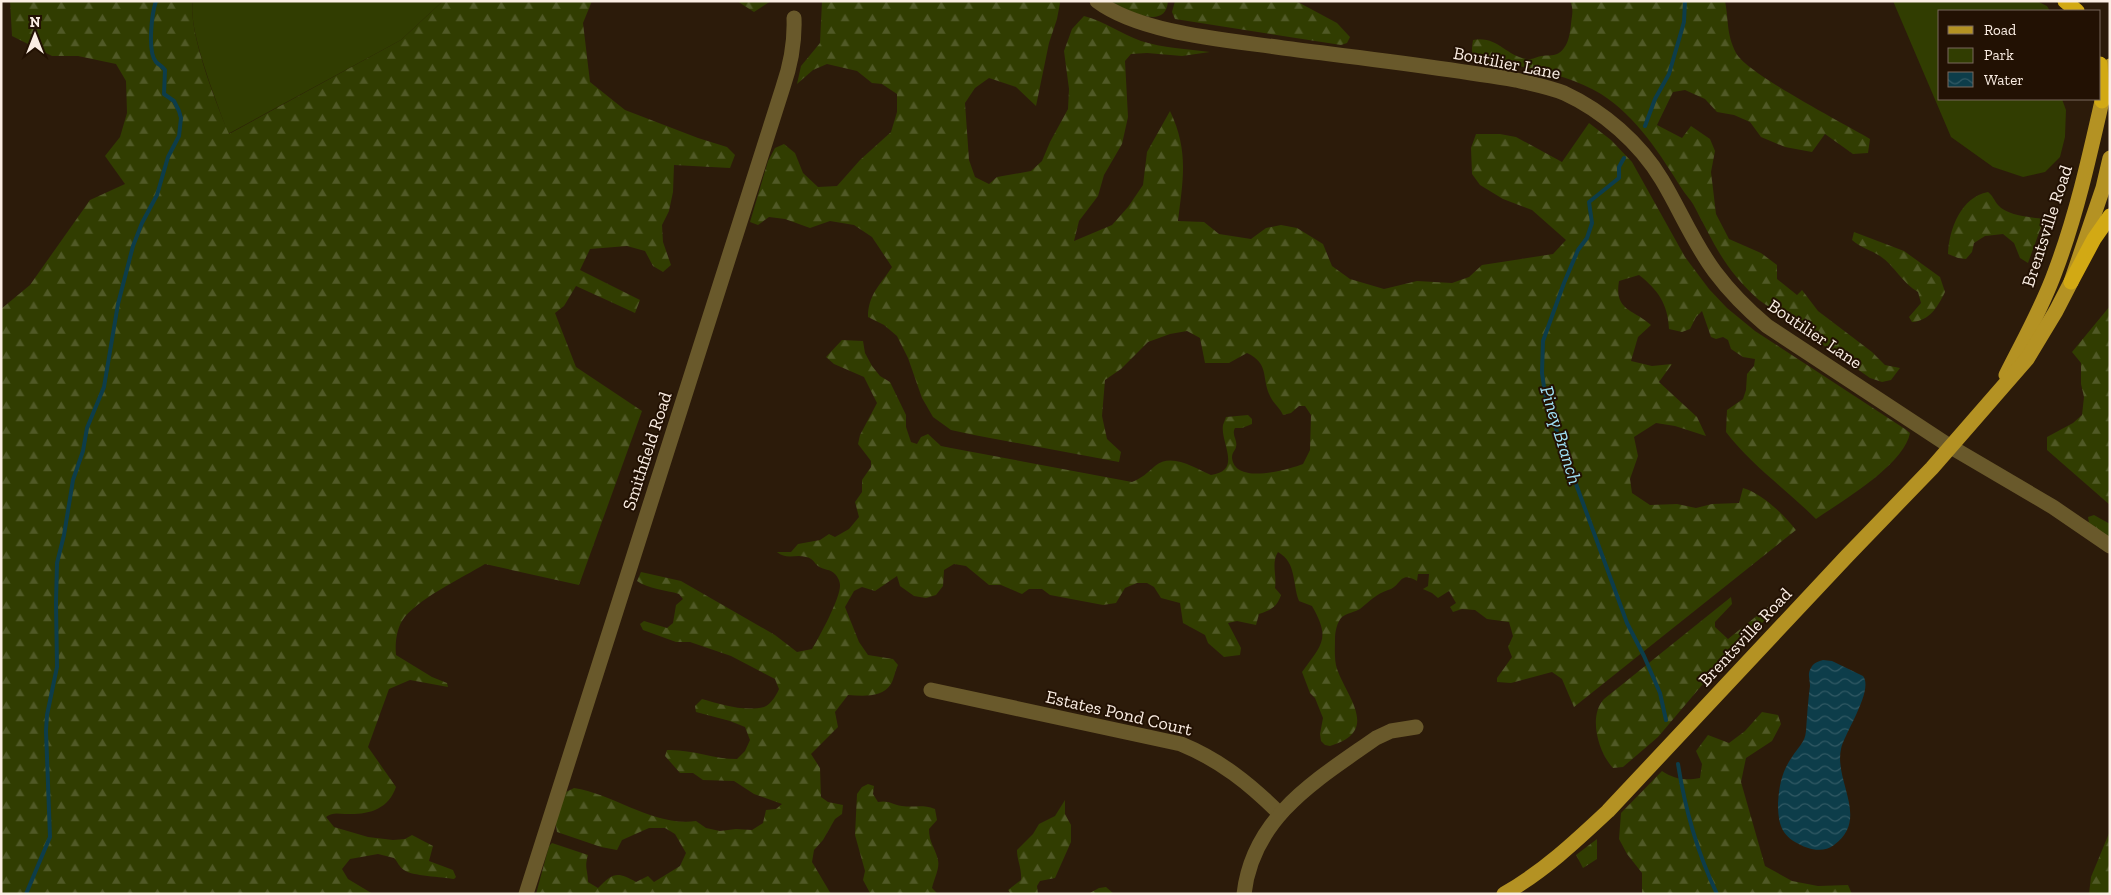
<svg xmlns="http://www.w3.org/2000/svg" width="2111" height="895" font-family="'Zilla Slab',serif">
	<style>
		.green { fill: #313d01 }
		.forest { fill: url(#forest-firs) }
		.water { fill: url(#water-waves) }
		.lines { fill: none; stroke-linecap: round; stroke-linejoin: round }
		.stream { stroke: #0d3d4a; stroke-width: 4 }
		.minor { stroke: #69592b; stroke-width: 15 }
		.major { stroke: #b49223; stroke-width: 15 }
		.highway { stroke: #d2a914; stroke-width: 15 }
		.labels { text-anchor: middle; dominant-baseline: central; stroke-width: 4; stroke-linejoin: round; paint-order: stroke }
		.street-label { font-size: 18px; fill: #fbeee4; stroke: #221103 }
		.water-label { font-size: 19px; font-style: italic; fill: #a0e1f6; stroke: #221103 }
	</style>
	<defs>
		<pattern id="forest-firs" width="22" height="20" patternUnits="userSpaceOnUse" patternTransform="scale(1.25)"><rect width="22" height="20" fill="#313d01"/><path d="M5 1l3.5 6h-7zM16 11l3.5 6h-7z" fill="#505926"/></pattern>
		<pattern id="water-waves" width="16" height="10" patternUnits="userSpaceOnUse" patternTransform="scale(1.25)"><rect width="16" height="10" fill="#0d3d4a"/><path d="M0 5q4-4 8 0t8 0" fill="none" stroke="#315964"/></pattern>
	</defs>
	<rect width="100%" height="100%" fill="#2c1b0a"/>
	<g class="green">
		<path d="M 193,1 L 443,1 L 401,40 L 228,134 C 218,104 187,30 193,1 Z"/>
		<polygon points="1893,1 2037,1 2047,6 2050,11 1940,11 1940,99 2062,99 2066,110 2065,137 2060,157 2045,172 2023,177 1993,167 1951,137"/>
	</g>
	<g class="forest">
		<path d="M 10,1 L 193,1 C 187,29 217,106 229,134 L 401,40 L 443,1 L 592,1 L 583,23 L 590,82 L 625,110 L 698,138 L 727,147 L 735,155 L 730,168 L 674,165 L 673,192 L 669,211 L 662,225 L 663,242 L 671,265 L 663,272 L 653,266 L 645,251 L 627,246 L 590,249 L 580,270 L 640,300 L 635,313 L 576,286 L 564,306 L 555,313 L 576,367 L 642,411 L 579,585 L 485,564 C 462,578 415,600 402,621 C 396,631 395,645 396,655 L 432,677 L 447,683 L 448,687 L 410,680 L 389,689 L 368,747 L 396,787 C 388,810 368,815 345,814 C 338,814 333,812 326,817 L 334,827 L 368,837 L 393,840 L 405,839 L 412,835 L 433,846 L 429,861 L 453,870 L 456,877 L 454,879 C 443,877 411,876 404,870 C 400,868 397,861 394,858 L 378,854 L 350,859 L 342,869 L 348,879 L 373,894 L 1,894 L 1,309 L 30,285 L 90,200 L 125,184 L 105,156 L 120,137 L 127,113 L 126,81 L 116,64 L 78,56 L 52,56 L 12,36 Z"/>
		<polygon points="737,1 771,1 754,12"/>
		<path d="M 822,1 L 1059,1 L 1060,3 L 1057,19 L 1049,43 L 1036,106 L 1016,87 L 989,78 L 975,88 L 965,103 L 969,160 L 975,177 L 989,184 L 997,177 L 1031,171 L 1042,161 L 1050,142 L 1068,109 L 1069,89 L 1064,51 L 1072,29 L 1084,16 C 1104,21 1121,34 1141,41 C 1162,48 1188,49 1210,52 L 1182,56 L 1147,53 L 1131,54 L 1125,61 L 1128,117 L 1122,144 L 1104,175 L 1098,196 L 1079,221 L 1074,241 L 1112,225 L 1128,207 L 1143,185 L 1147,152 L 1170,111 C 1189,151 1183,179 1178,221 L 1204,222 L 1219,234 L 1251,239 L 1266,228 L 1281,225 L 1297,228 L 1323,244 L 1332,266 L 1350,279 L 1384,289 L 1417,281 L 1452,283 L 1469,277 L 1482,265 L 1553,254 L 1566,240 L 1532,210 L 1503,199 L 1480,185 L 1472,174 L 1471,148 L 1476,134 L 1500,134 L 1516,137 L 1562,162 L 1589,123 L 1611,140 L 1632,162 L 1685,257 L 1709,289 L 1727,308 L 1755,331 L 1905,429 L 1910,433 C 1904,465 1842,501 1816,519 C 1787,490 1751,465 1726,432 L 1727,410 L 1743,399 L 1746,390 L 1747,374 L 1754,366 L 1755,359 L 1743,357 L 1731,349 L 1728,340 L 1723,337 L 1716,339 L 1711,337 L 1702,311 L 1696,317 L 1690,329 L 1682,332 L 1669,329 C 1668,304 1658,290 1639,275 L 1619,281 C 1614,311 1633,309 1651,325 L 1638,337 L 1631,361 L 1652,366 L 1672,364 L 1659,382 L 1697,417 L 1706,436 L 1675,426 L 1656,423 L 1634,437 L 1638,456 L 1630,479 L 1632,493 L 1650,505 L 1677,504 L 1696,508 L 1712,504 L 1739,503 L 1743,488 C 1763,494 1783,514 1796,530 L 1574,707 L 1562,679 L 1552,672 L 1511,683 L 1497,682 L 1497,678 L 1512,657 L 1508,647 L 1513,636 L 1509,622 L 1487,619 L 1475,610 L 1462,609 L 1453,612 L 1450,607 L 1456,603 L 1449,591 L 1438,598 L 1432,593 L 1423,589 L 1428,586 L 1429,574 L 1418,574 L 1417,581 C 1399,570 1402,586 1388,590 C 1376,594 1370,601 1360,609 C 1355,612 1347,613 1342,617 C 1337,622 1335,632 1335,639 C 1335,648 1334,660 1337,669 C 1348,699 1380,731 1330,746 L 1325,745 L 1321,741 L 1320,734 L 1323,718 L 1315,698 L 1310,693 L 1302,672 C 1322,644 1331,639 1312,606 L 1299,601 C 1292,583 1297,563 1278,552 C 1271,563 1277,575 1275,588 L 1281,595 C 1277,607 1271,610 1259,614 L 1256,625 L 1237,621 L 1228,623 L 1241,648 L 1240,655 L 1224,657 L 1208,643 L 1205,635 L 1183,623 L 1180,603 L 1161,598 L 1154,587 L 1147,583 L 1137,583 L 1125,588 L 1116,603 L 1103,605 L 1050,595 L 1042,589 L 1029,589 L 1022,594 L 1001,585 L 989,585 L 966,566 L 954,564 L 944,570 L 943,586 L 936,595 L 926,598 L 914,596 L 900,586 L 897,576 L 875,591 L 862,587 L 854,591 L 845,607 L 859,642 L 868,655 L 893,659 L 898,665 C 895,671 894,679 891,684 C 882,698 863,696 848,695 L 835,712 L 838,727 L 811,754 L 820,768 L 821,797 L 828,802 L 843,805 L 842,814 L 835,819 L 823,840 L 814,850 L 812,862 L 831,894 L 536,894 L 549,846 L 552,843 L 588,855 C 584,868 588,870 588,882 L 598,888 C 613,873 617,871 636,882 L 648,876 L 654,882 L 680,866 L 686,853 L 675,834 L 665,828 L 649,828 L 622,840 L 617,850 L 601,847 L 557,832 L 555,820 L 564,793 L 574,788 C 614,794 654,827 696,821 L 706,828 L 720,831 L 736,829 L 752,830 L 763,823 L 766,810 L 776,809 L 782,804 L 754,794 L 734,781 L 703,780 L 693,773 L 680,773 L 665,756 L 667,750 C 691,749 713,759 737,759 L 745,751 L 750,740 L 745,727 L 730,721 L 696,712 L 695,706 L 702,699 C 720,704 744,712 764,707 C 771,704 776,696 779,689 L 775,679 L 731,656 L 690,642 L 676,642 L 643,630 L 640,624 L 644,621 L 667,628 L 673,623 L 676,605 L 683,599 L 679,594 C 666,590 648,589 637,581 L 641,572 L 681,581 L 775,635 L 797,652 L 812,649 C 819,638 841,597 840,585 C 840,582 838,577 835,574 C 831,569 823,570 818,566 C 814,563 813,558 806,557 C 796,554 786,560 777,552 L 791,552 L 798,544 L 820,540 L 829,534 L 835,537 L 849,529 L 859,517 L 855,502 L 862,492 L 862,480 L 871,467 L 871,461 L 858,444 L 860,435 L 877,403 L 864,377 L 834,364 L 826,357 L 842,340 L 863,341 L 865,353 L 872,366 L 880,376 L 890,382 L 906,415 L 906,427 L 911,442 L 917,444 L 921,437 L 928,434 L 941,446 L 951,448 L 1132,482 C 1142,478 1147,473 1155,466 C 1171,452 1195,468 1211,475 C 1243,471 1220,442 1223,425 C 1224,422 1225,420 1226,417 L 1248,415 L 1252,419 L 1252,424 L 1242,428 L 1235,428 C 1231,435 1238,440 1236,447 C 1235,451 1232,452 1232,458 C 1235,485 1287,470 1303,464 L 1310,450 L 1311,415 L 1305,406 L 1299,406 L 1291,413 L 1283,415 C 1280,408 1273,403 1270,396 C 1261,377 1270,364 1247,353 L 1229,363 L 1205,363 L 1200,338 L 1187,331 L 1170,334 L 1148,342 L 1121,369 L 1105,380 L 1102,416 L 1107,439 L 1121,452 L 1119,462 L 974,435 L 951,430 L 933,417 L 922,398 L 908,358 L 897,336 L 884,325 L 868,317 C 868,295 880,285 892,267 L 872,237 L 854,225 L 830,221 L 810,228 L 785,219 L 769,217 L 758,225 L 750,222 L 768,161 L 775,148 L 784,144 L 795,153 L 803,173 L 818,187 L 837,186 L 860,160 L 891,132 L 897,112 L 897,94 L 882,84 L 872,83 L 857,71 L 827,64 L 813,70 L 797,84 L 801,66 L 820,43 Z"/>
		<path d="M 1110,1 L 1168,1 C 1166,33 1124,8 1110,1 Z"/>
		<polygon points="1175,1 1296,1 1337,23 1350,37 1347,43 1341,45 1175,19 1172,12"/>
		<path d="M 1570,1 L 1725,1 C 1729,21 1726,33 1736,53 C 1747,74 1845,124 1870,139 L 1868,153 L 1853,154 L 1825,134 L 1812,152 L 1785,147 L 1761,137 L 1750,122 L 1734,115 L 1717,112 L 1705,99 L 1685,90 L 1673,92 L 1657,125 L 1682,138 L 1691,126 L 1710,139 L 1715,151 L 1711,172 L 1716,214 L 1729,239 L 1761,253 L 1777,265 L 1777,279 L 1797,295 L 1802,290 L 1818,311 L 1872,352 L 1885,365 L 1900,368 L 1891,380 L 1882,382 L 1870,378 L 1759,300 C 1724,269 1715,245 1693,204 C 1690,199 1685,194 1682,189 C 1660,154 1637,117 1601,94 C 1578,80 1546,71 1519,66 C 1511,64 1483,64 1478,61 C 1470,56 1472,47 1473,40 C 1499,35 1508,60 1531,59 C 1534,59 1538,56 1542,56 C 1547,55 1553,56 1557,54 C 1568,49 1570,34 1571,24 C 1572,15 1574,9 1570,1 Z"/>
		<path d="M 1988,192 C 1993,196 1994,200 1998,205 C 2007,216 2031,217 2044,219 L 2028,263 L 2020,258 L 2014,243 L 2003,234 L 1985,236 L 1974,243 L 1972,252 L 1966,259 L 1958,258 L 1948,254 C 1949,229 1961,197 1988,192 Z"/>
		<path d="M 1854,232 L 1904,251 L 1940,277 L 1945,292 C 1938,306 1930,321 1912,322 L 1909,317 L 1921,303 L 1918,292 C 1902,283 1895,266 1880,256 C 1871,250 1861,248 1852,240 Z"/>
		<polygon points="2110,306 2110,505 2047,450 2047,437 2073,423 2082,415 2084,397 2081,384 2081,363 2072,352"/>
		<polygon points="2094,515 2110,524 2110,538 2089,523 2088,517"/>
		<path d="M 1789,590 L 1764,621 L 1708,678 L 1658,737 L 1623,767 L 1613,768 C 1598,752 1588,716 1604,699 L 1731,597 L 1732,604 L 1715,622 L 1715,627 L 1728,639 Z"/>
		<path d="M 1762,712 L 1778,715 L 1781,724 L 1772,741 L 1746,758 L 1741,782 L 1765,866 L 1792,881 L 1818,886 L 1848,885 L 1852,894 L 1642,894 L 1642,873 L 1627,854 L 1619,839 L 1621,813 L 1662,771 C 1674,779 1685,781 1700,778 L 1702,764 L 1696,751 L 1708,735 L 1729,743 L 1745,731 Z"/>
		<path d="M 868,784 L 874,786 L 873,794 L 878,802 C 889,800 891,804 902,806 C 915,808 921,804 935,809 L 937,820 L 929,829 C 929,843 935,847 938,860 C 940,868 934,879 932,888 L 938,894 L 870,893 L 863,880 L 865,871 L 855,835 L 857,794 L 862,787 Z"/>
		<path d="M 1065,800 L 1065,814 L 1071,825 L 1071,842 L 1055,878 L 1040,881 L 1037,886 L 1038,894 L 1011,894 L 1008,890 L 1021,880 C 1022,868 1017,861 1017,850 L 1033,834 L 1039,824 L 1055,816 Z"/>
		<polygon points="2110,831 2110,894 2089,894 2091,877"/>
		<polygon points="1597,839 1597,859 1583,868 1576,855"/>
		<polygon points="1106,887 1114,894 1088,894 1099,888"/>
	</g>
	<path class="water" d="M 1823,660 L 1832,661 L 1863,676 C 1874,690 1845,732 1841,749 C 1834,782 1870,819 1834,845 C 1822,854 1807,849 1795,842 C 1780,833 1778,820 1778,803 C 1779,786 1782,771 1792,757 C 1798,747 1805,743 1806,731 C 1807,716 1808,701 1810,686 C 1810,679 1807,674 1811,668 C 1813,663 1819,661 1823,660 Z"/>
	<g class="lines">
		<g class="stream">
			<polyline points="1645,126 1655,99 1669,74 1684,22 1685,1"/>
			<polyline points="1624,158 1619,167 1619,178 1589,202 1592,223 1587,238 1578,250 1564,283 1543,341 1542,373 1545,394 1558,435 1627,623 1644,656 1660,693 1666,720"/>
			<path d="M 1678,764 C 1685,809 1697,852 1717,894"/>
			<path d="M 26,894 L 50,837 L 46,731 L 47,715 L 57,667 L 56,603 L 57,563 L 64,535 L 73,480 L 83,451 L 87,428 L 104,387 L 118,304 L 133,246 L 142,223 L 157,195 L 168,157 L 179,136 L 181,118 L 179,111 L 174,101 L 164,94 L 165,70 C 162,66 159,65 156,62 C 147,51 152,13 156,1"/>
		</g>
		<g class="minor">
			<path d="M 1097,1 C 1141,34 1229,40 1283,48 C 1361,58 1439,67 1516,80 C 1532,84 1549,87 1564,93 C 1603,111 1640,143 1662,180 C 1680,210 1694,244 1715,272 C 1730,292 1748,310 1767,326 L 1951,447 L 2053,507 L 2110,546"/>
			<path d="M 931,690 L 1181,744 C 1220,760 1250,784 1280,814"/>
			<path d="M 526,894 L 783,87 C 791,64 795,43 794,18"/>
			<path d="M 1244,894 C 1253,816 1318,779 1376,738 L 1391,731 L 1416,727"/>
		</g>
		<g class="major">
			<path d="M 2006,375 C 2023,341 2042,308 2055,272 C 2080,206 2094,135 2110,66"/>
			<path d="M 1504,894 C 1543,872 1576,841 1608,811 L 1847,556 L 1932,468 L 2027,359 L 2056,311 L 2071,282 L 2103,188 L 2110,158"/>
		</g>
		<g class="highway">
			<polyline points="2065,1 2077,11"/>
			<polyline points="2100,64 2102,101"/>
			<polyline points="2071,282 2094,239 2110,216"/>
		</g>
	</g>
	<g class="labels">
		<g class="street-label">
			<text transform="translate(1507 63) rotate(11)">Boutilier Lane</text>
			<text transform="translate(2047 226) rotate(-72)">Brentsville Road</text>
			<text transform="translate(1815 334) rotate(34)">Boutilier Lane</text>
			<text transform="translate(647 451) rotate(-72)">Smithfield Road</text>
			<text transform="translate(1745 637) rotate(-47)">Brentsville Road</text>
			<text transform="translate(1119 713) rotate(13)">Estates Pond Court</text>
		</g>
		<g class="water-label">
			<text transform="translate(1561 435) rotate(73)">Piney Branch</text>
		</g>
	</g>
	<rect width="2111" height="895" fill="none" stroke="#fbeee4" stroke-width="5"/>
	<rect x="1938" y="10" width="162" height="90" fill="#221103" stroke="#79695d"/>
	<rect x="1948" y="26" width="25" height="8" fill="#b49223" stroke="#79695d"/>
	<text x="1984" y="35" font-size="15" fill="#fbeee4">Road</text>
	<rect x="1948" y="48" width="25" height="15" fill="#313d01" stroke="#79695d"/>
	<text x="1984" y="60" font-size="15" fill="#fbeee4">Park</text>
	<rect x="1948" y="72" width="25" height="15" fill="url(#water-waves)" stroke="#79695d"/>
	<text x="1984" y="85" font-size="15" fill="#fbeee4">Water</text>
	<g transform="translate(35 35)" stroke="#221103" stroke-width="4" paint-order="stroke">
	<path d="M0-4L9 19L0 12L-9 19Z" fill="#fbeee4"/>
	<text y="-8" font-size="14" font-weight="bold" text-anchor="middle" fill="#fbeee4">N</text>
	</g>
</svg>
